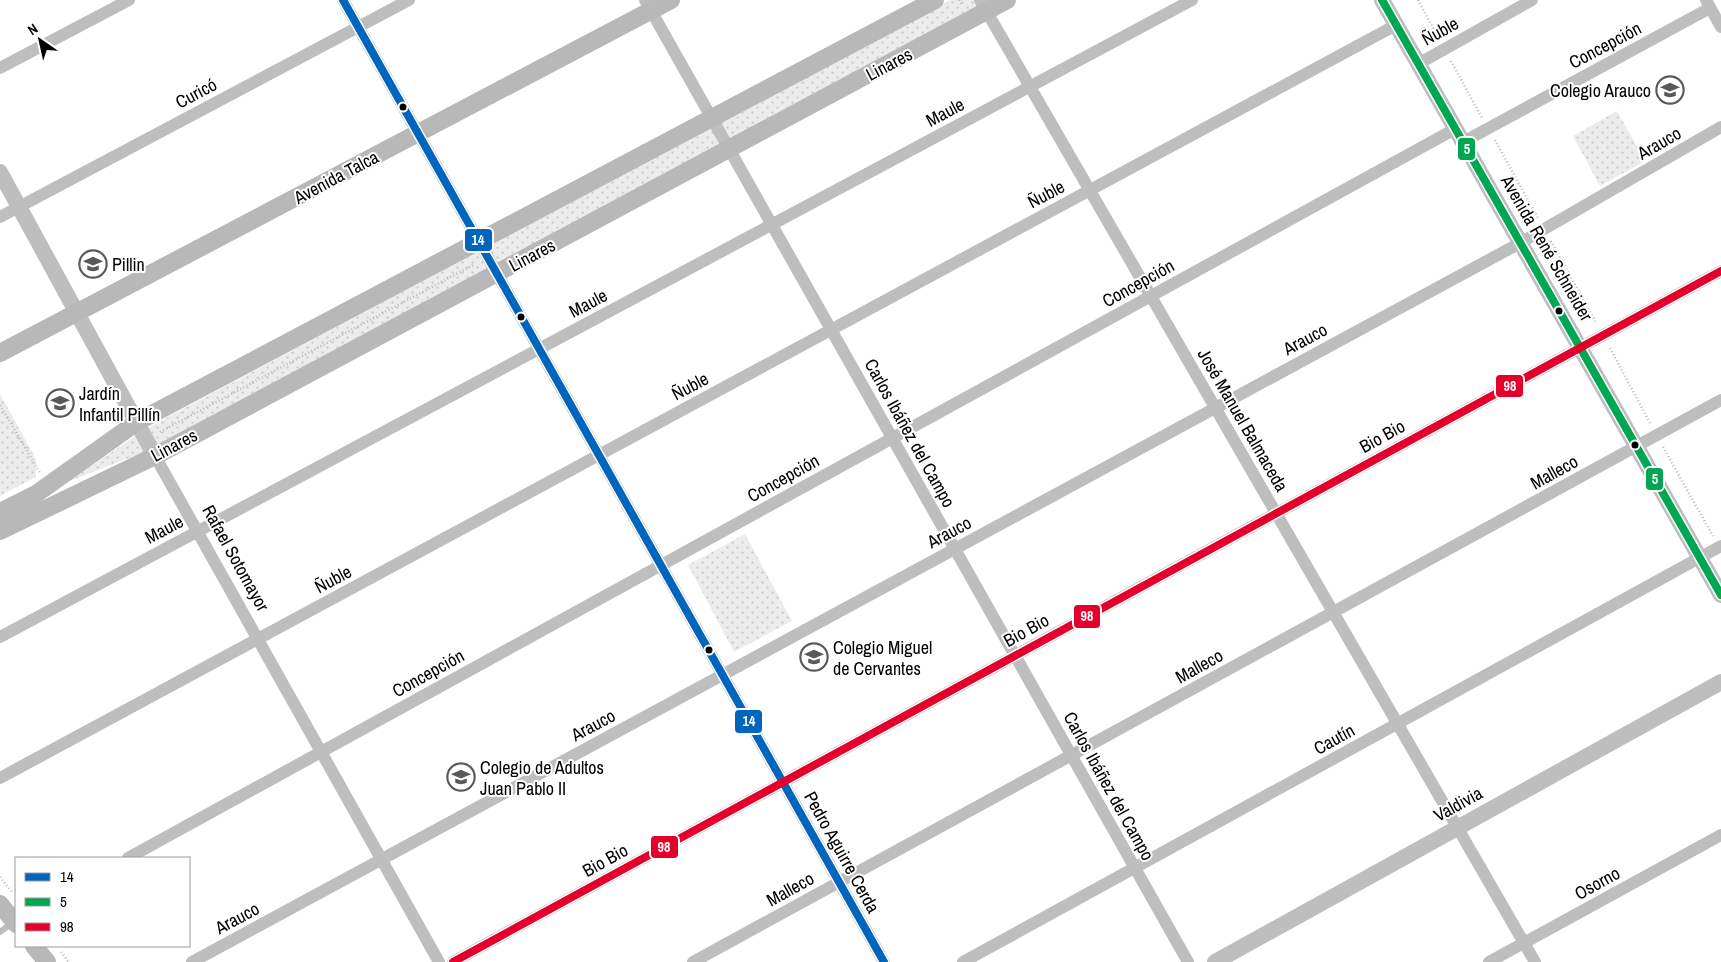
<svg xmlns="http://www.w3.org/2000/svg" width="1721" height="962" font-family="'Archivo Narrow',sans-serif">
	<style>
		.park { fill: url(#park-dots) }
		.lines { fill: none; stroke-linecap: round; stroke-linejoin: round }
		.path { stroke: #b9b9b9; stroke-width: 2.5; stroke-dasharray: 1 2.5; stroke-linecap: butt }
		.service { stroke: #bebebe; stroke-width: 6 }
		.minor { stroke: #bebebe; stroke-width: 12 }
		.tertiary { stroke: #bebebe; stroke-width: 16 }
		.secondary { stroke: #b8b8b8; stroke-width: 18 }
		.bus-1-casing { stroke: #fff; stroke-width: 11 }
		.bus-2-casing { stroke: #fff; stroke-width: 11 }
		.bus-3-casing { stroke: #fff; stroke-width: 11 }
		.bus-1 { stroke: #0065bd; stroke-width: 8 }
		.bus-2 { stroke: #00a651; stroke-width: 8 }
		.bus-3 { stroke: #e4002b; stroke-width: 8 }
		.bus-dot { fill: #000; stroke: #fff; stroke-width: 2 }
		.labels { text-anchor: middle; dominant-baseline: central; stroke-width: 4; stroke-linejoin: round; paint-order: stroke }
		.street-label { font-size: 18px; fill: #000; stroke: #fff }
		.poi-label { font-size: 18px; fill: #000; stroke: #fff; text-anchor: start }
		.line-badge { stroke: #fff; stroke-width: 2 }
		.badge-label { font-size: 14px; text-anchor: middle; font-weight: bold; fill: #fff }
	</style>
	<defs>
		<pattern id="park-dots" width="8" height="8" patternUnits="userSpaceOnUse" patternTransform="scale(1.25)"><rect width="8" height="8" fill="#ececec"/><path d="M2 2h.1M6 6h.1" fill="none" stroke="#c9c9c9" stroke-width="1.8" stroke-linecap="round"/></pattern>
	</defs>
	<rect width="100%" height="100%" fill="#fff"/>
	<g class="park">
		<polygon points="950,0 992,0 160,446 67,482 149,427"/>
		<polygon points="1617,111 1645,161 1600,186 1573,136"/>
		<polygon points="0,394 36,459 36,477 0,496"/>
		<polygon points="745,534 792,621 734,652 688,565"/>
	</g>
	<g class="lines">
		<g class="path">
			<polyline points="959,0 962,6"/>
			<polyline points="1418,0 1438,37"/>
			<polyline points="1451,61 1482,118"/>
			<polyline points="1495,140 1538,218"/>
			<polyline points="1551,241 1596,323"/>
			<polyline points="1610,348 1651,425"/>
			<polyline points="0,405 40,473"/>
			<polyline points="160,432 475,264"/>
			<polyline points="1663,447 1713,536"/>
			<polyline points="0,877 12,892"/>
			<polyline points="61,952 69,962"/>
		</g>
		<polyline class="service" points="0,932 13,922"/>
		<g class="minor">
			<polyline points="343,0 884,962"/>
			<polyline points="645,0 1188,962"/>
			<polyline points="980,0 1535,962"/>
			<polyline points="1706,0 1721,27"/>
			<polyline points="1418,64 1532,0"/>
			<polyline points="0,68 129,0"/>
			<polyline points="1463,142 1710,8"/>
			<polyline points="0,217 409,0"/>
			<polyline points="155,456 439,962"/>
			<polyline points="0,637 1192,0"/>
			<polyline points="0,778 1396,25"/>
			<polyline points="128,858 1455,129"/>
			<polyline points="192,962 1520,243 1721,127"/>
			<polyline points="453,962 1721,271"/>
			<polyline points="693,962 1721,400"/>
			<polyline points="963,962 1721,546"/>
			<polyline points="1489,962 1721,835"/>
		</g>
		<g class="tertiary">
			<polyline points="1382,0 1721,595"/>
			<polyline points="0,172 155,456"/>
			<polyline points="1215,962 1721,682"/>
		</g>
		<g class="secondary">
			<polyline points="0,353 671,0"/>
			<polyline points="0,512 36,494 137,422 935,0"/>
			<polyline points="0,531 155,456 1007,0"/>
			<polyline points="0,904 16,924"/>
			<polyline points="34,946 47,962"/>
		</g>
		<g class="bus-1-casing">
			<polyline id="bus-1" points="343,0 884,962"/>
		</g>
		<g class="bus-2-casing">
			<polyline id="bus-2" points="1382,0 1721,595"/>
		</g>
		<g class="bus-3-casing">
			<polyline id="bus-3" points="453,962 1721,271"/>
		</g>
		<use href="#bus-1" class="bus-1"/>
		<use href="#bus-2" class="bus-2"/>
		<use href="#bus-3" class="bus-3"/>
	</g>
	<defs>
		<g id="school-ring" transform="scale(1.4375)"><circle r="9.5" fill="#fff" stroke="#595959" stroke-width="1.5"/><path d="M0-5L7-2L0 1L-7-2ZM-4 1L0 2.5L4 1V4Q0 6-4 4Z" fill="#595959"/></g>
	</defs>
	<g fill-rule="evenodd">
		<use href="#school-ring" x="1670" y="90"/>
		<use href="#school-ring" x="93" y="264"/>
		<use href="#school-ring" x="60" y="403"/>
		<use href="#school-ring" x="814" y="657"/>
		<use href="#school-ring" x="461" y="777"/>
	</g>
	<g class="bus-dot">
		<circle cx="403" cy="107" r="4.5"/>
		<circle cx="1559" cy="311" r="4.5"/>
		<circle cx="521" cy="317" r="4.5"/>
		<circle cx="1635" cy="445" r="4.5"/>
		<circle cx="709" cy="650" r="4.5"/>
	</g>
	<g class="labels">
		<g class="street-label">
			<text transform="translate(1440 31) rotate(-29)">Ñuble</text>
			<text transform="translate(1605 45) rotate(-28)">Concepción</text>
			<text transform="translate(889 64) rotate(-28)">Linares</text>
			<text transform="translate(196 93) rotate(-28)">Curicó</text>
			<text transform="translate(945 112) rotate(-28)">Maule</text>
			<text transform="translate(1659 143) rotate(-30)">Arauco</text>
			<text transform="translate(336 177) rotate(-28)">Avenida Talca</text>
			<text transform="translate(1046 194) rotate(-28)">Ñuble</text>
			<text transform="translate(1547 248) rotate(60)">Avenida René Schneider</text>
			<text transform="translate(532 255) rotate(-28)">Linares</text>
			<text transform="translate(1138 283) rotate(-29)">Concepción</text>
			<text transform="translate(588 303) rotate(-28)">Maule</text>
			<text transform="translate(1305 339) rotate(-28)">Arauco</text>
			<text transform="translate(690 386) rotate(-28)">Ñuble</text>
			<text transform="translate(1243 420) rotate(60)">José Manuel Balmaceda</text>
			<text transform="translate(910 433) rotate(61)">Carlos Ibáñez del Campo</text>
			<text transform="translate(1382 436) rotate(-29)">Bio Bio</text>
			<text transform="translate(174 445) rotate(-28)">Linares</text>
			<text transform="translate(1554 472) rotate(-29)">Malleco</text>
			<text transform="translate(783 478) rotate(-29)">Concepción</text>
			<text transform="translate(164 529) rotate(-28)">Maule</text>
			<text transform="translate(949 532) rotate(-28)">Arauco</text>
			<text transform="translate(236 558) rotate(61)">Rafael Sotomayor</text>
			<text transform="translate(333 579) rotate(-28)">Ñuble</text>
			<text transform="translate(1026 630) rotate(-29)">Bio Bio</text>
			<text transform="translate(1199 666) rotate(-29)">Malleco</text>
			<text transform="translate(428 673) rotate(-29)">Concepción</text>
			<text transform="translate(593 725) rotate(-28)">Arauco</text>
			<text transform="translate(1334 739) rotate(-29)">Cautín</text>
			<text transform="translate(1109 786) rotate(61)">Carlos Ibáñez del Campo</text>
			<text transform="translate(1458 804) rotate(-29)">Valdivia</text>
			<text transform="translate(842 852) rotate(61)">Pedro Aguirre Cerda</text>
			<text transform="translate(605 860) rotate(-29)">Bio Bio</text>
			<text transform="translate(1597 883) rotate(-29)">Osorno</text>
			<text transform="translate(790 889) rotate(-29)">Malleco</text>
			<text transform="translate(237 918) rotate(-28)">Arauco</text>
		</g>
		<g class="poi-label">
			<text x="1651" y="90" text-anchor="end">Colegio Arauco</text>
			<text x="112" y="264">Pillin</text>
			<text x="79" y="393">Jardín<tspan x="79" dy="21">Infantil Pillín</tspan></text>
			<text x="833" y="647">Colegio Miguel<tspan x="833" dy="21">de Cervantes</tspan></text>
			<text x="480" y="767">Colegio de Adultos<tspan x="480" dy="21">Juan Pablo II</tspan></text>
		</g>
	</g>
	<g class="line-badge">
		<rect x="1457" y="137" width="19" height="24" rx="5" fill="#00a651"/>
		<rect x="464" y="228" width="29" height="24" rx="5" fill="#0065bd"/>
		<rect x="1495" y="374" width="29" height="24" rx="5" fill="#e4002b"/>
		<rect x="1645" y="467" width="19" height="24" rx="5" fill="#00a651"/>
		<rect x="1073" y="604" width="28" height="25" rx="5" fill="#e4002b"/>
		<rect x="734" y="709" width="29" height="25" rx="5" fill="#0065bd"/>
		<rect x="650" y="835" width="29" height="24" rx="5" fill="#e4002b"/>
	</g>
	<g class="badge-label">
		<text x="1467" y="154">5</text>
		<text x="478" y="245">14</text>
		<text x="1510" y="391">98</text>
		<text x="1655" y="484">5</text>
		<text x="1087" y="621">98</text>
		<text x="749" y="726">14</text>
		<text x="664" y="852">98</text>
	</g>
	<rect x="15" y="857" width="175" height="90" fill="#ffffff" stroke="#999999"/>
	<rect x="25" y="873" width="25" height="8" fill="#0065bd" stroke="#999999"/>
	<text x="60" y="882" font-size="15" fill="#000000">14</text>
	<rect x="25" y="898" width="25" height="8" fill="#00a651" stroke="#999999"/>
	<text x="60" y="907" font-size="15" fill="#000000">5</text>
	<rect x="25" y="923" width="25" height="8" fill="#e4002b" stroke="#999999"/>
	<text x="60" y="932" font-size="15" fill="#000000">98</text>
	<g transform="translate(40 40) rotate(326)" stroke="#ffffff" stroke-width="4" paint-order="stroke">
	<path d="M0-4L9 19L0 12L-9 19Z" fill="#000000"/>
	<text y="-8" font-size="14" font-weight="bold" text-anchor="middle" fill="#000000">N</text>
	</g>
</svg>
